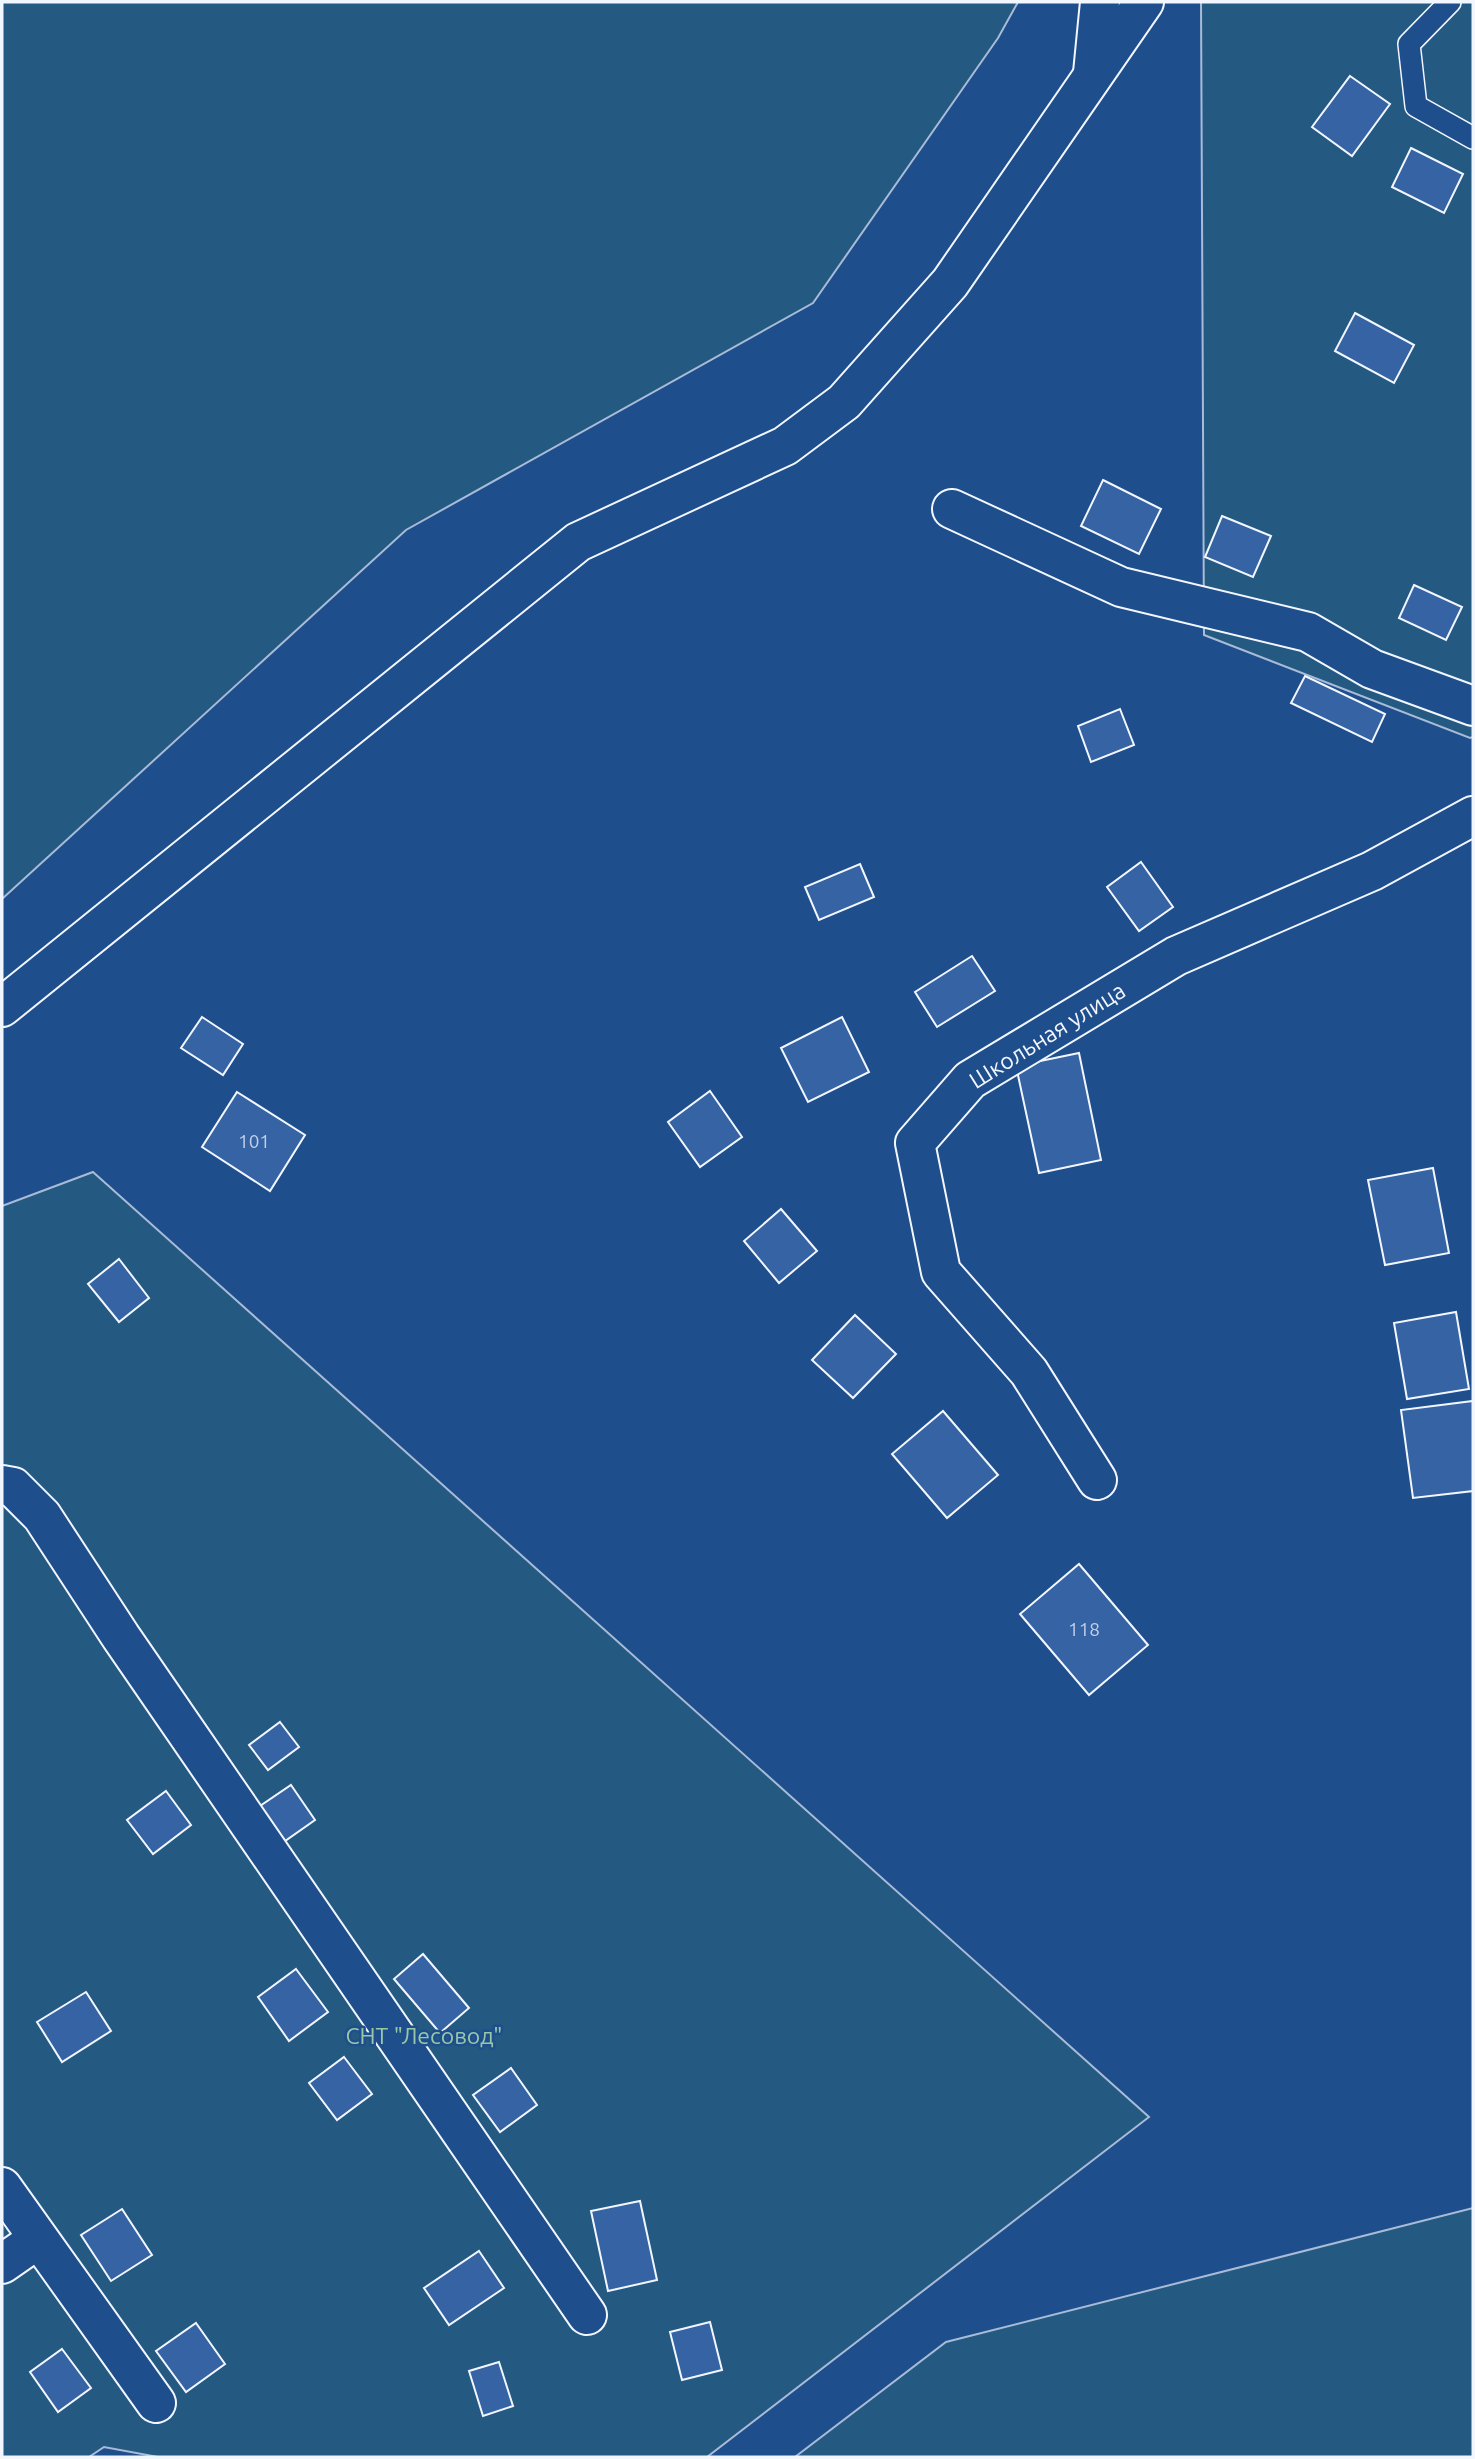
<svg xmlns="http://www.w3.org/2000/svg" width="1475" height="2459" font-family="Ubuntu,sans-serif">
	<style>
		.green { fill: #245a82; stroke: #a8bbd7; stroke-width: 2 }
		.building { fill: #3563a3; stroke: #f2f6ff; stroke-width: 2 }
		.lines { fill: none; stroke-linecap: round; stroke-linejoin: round }
		.lane-casing { stroke: #f2f6ff; stroke-width: 24 }
		.street-casing { stroke: #f2f6ff; stroke-width: 42 }
		.lane { stroke: #1f4e8c; stroke-width: 21 }
		.street { stroke: #1f4e8c; stroke-width: 38 }
		.labels { text-anchor: middle; dominant-baseline: central; stroke-width: 5; stroke-linejoin: round; paint-order: stroke }
		.number-label { font-size: 19px; fill: #c3d1e8 }
		.street-label { font-size: 23px; fill: #f2f6ff; stroke: #1f4e8c }
		.park-label { font-size: 23px; fill: #97c8a6; stroke: #1f4e8c }
	</style>
	<rect width="100%" height="100%" fill="#1f4e8c"/>
	<g class="green">
		<polygon points="2,2 1018,2 998,38 813,303 406,530 2,899"/>
		<polygon points="1201,2 1473,2 1473,737 1470,738 1204,635"/>
		<polygon points="93,1172 1149,2117 707,2457 158,2457 104,2447 89,2457 2,2457 2,1206"/>
		<polygon points="1473,2208 1473,2457 795,2457 946,2342"/>
	</g>
	<g class="building">
		<polygon points="1350,76 1390,104 1352,156 1312,127"/>
		<polygon points="1411,148 1463,174 1444,213 1392,187"/>
		<polygon points="1355,313 1414,345 1394,383 1335,351"/>
		<polygon points="1103,480 1161,509 1139,554 1081,526"/>
		<polygon points="1222,516 1271,536 1253,577 1205,557"/>
		<polygon points="1414,585 1462,607 1446,640 1399,618"/>
		<polygon points="1305,676 1385,714 1372,742 1291,703"/>
		<polygon points="1120,709 1134,745 1091,762 1078,726"/>
		<polygon points="1141,862 1173,907 1139,931 1107,887"/>
		<polygon points="860,864 874,897 819,920 805,887"/>
		<polygon points="972,956 995,991 937,1027 915,992"/>
		<polygon points="202,1017 243,1044 223,1075 181,1048"/>
		<polygon points="842,1017 869,1072 808,1102 781,1048"/>
		<polygon points="1079,1053 1101,1160 1039,1173 1016,1066"/>
		<polygon points="710,1091 742,1137 700,1167 668,1122"/>
		<polygon points="237,1092 305,1135 270,1191 202,1147"/>
		<polygon points="1433,1168 1449,1253 1385,1265 1368,1180"/>
		<polygon points="781,1209 817,1251 779,1283 744,1241"/>
		<polygon points="119,1259 149,1298 119,1322 88,1284"/>
		<polygon points="1456,1312 1469,1389 1407,1399 1394,1323"/>
		<polygon points="855,1315 896,1354 853,1398 812,1360"/>
		<polygon points="1473,1401 1473,1491 1413,1498 1401,1410"/>
		<polygon points="943,1411 998,1475 947,1518 892,1454"/>
		<polygon points="1079,1564 1148,1645 1089,1695 1020,1614"/>
		<polygon points="280,1722 299,1747 268,1770 249,1745"/>
		<polygon points="291,1785 315,1820 285,1841 260,1806"/>
		<polygon points="166,1791 191,1825 153,1854 127,1820"/>
		<polygon points="423,1954 469,2008 440,2033 394,1979"/>
		<polygon points="296,1969 328,2012 289,2041 258,1997"/>
		<polygon points="86,1992 111,2031 62,2062 37,2022"/>
		<polygon points="344,2057 372,2094 337,2120 309,2083"/>
		<polygon points="511,2068 537,2105 500,2132 473,2095"/>
		<polygon points="640,2201 657,2280 608,2291 591,2211"/>
		<polygon points="122,2209 152,2255 111,2281 81,2235"/>
		<polygon points="479,2251 504,2288 449,2325 424,2288"/>
		<polygon points="710,2322 722,2370 682,2380 670,2332"/>
		<polygon points="196,2323 225,2364 186,2392 156,2351"/>
		<polygon points="62,2349 91,2388 58,2412 30,2372"/>
		<polygon points="499,2362 513,2406 483,2416 469,2371"/>
	</g>
	<g class="lines">
		<g class="lane-casing">
			<polyline id="lane" points="1450,2 1409,44 1416,106 1473,138"/>
		</g>
		<g class="street-casing">
			<g id="street">
				<polyline points="1093,73 1100,2"/>
				<polyline points="952,509 1121,587 1308,632 1372,669 1473,706"/>
				<polyline points="2,1007 578,542 785,446 844,402 950,283 1144,2"/>
				<polyline points="1097,1480 1029,1372 941,1272 915,1143 970,1080 1176,956 1372,871 1473,816"/>
				<polyline points="2,1485 13,1487 42,1516 121,1637 587,2315"/>
				<polyline points="2,2187 156,2403"/>
				<polyline points="2,2264 38,2239"/>
			</g>
		</g>
		<use href="#lane" class="lane"/>
		<use href="#street" class="street"/>
	</g>
	<g class="labels">
		<g class="number-label">
			<text x="254" y="1141">101</text>
			<text x="1084" y="1629">118</text>
		</g>
		<g class="street-label">
			<text transform="translate(1047 1035) rotate(-32)">Школьная улица</text>
		</g>
		<g class="park-label">
			<text x="424" y="2035">СНТ "Лесовод"</text>
		</g>
	</g>
	<rect width="1475" height="2459" fill="none" stroke="#f2f6ff" stroke-width="7"/>
</svg>
